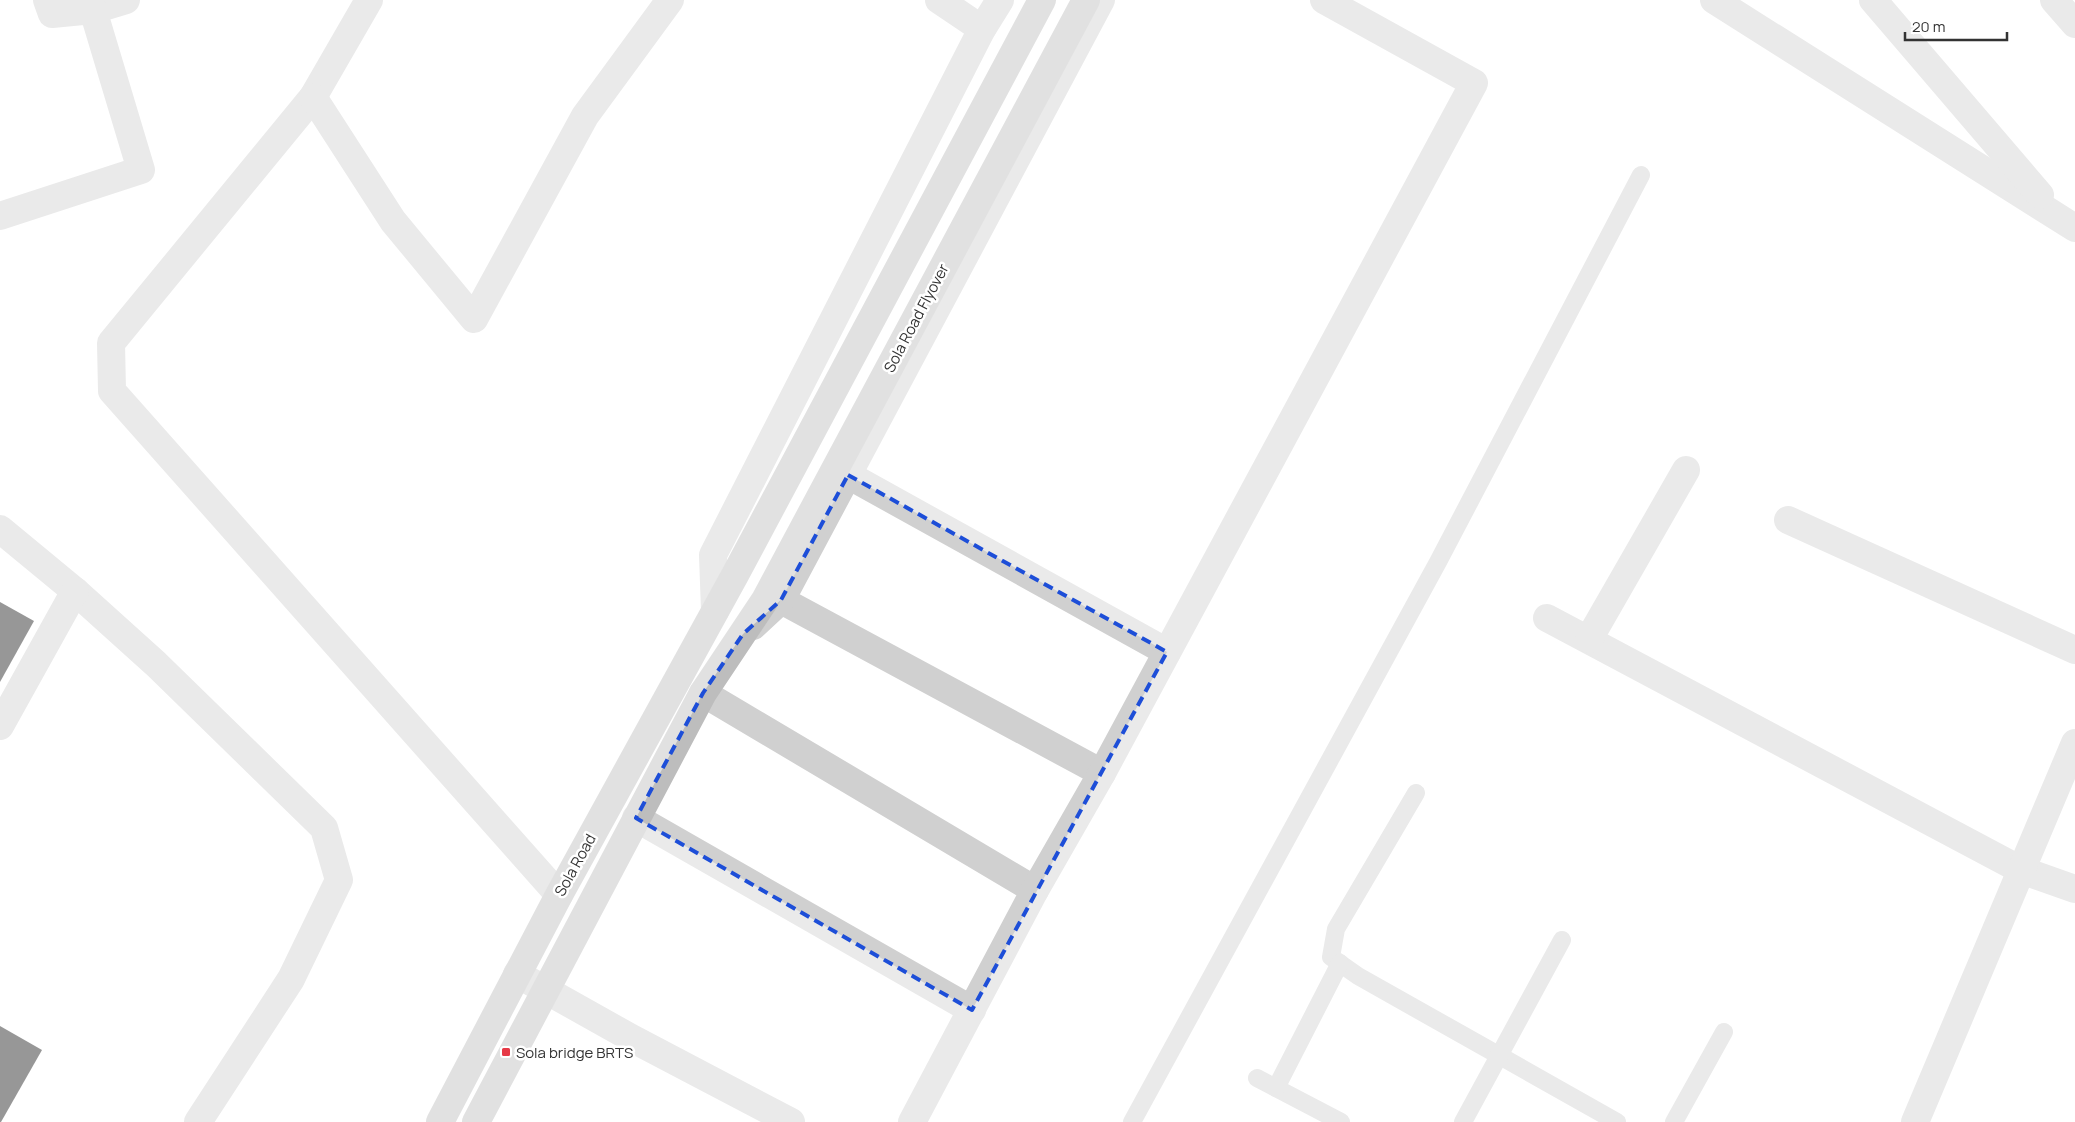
<svg xmlns="http://www.w3.org/2000/svg" width="2075" height="1122" font-family="Manrope,sans-serif">
	<style>
		.building { fill: #1a1a1a }
		.lines { fill: none; stroke-linecap: round; stroke-linejoin: round }
		.service { stroke: #d0d0d0; stroke-width: 18 }
		.minor { stroke: #d0d0d0; stroke-width: 28 }
		.tertiary { stroke: #d0d0d0; stroke-width: 28 }
		.secondary { stroke: #bdbdbd; stroke-width: 28 }
		.marked { fill: none; stroke: #1d4ed8; stroke-width: 4; stroke-dasharray: 10 6; stroke-linejoin: round }
		.poi-dot { fill: #e63946; stroke: #fff; stroke-width: 2 }
		.labels { text-anchor: middle; dominant-baseline: central; stroke-width: 5; stroke-linejoin: round; paint-order: stroke }
		.street-label { font-size: 15px; fill: #333; stroke: #fff }
		.poi-label { font-size: 15px; fill: #333; stroke: #fff; text-anchor: start }
	</style>
	<rect width="100%" height="100%" fill="#fff"/>
	<g class="building">
		<polygon points="0,602 34,621 0,682"/>
		<polygon points="0,1026 42,1050 1,1122 0,1122"/>
	</g>
	<g class="lines">
		<g class="service">
			<polyline points="1416,793 1336,929 1331,957 1358,976 1617,1122"/>
			<polyline points="1257,1078 1341,1122"/>
			<polyline points="1276,1088 1340,963"/>
			<polyline points="1132,1122 1438,562 1641,175"/>
			<polyline points="1463,1122 1562,940"/>
			<polyline points="1674,1122 1724,1032"/>
		</g>
		<g class="minor">
			<polyline points="369,0 313,97 111,343 112,391 559,895"/>
			<polyline points="939,0 982,29"/>
			<polyline points="1714,0 2075,228"/>
			<polyline points="1873,0 2040,195"/>
			<polyline points="93,10 126,0"/>
			<polyline points="313,97 393,221 474,319 585,116 670,0"/>
			<polyline points="0,216 141,170 93,10 52,14 47,0"/>
			<polyline points="848,475 1167,652"/>
			<polyline points="1788,520 2075,650"/>
			<polyline points="0,529 75,591 156,664 324,828 339,880 291,979 198,1122"/>
			<polyline points="781,600 1102,773"/>
			<polyline points="1547,618 2021,870 2075,889"/>
			<polyline points="1589,639 1686,470"/>
			<polyline points="703,693 1035,890"/>
			<polyline points="0,726 75,591"/>
			<polyline points="636,818 972,1010"/>
			<polyline points="912,1122 1035,890 1102,773 1474,83 1324,0"/>
		</g>
		<g class="tertiary">
			<polyline points="2054,0 2075,24"/>
			<polyline points="715,611 713,555 982,29 1000,0"/>
			<polyline points="753,626 781,600 1101,0"/>
			<polyline points="517,974 633,1039 791,1122"/>
			<polyline points="1915,1122 2075,743"/>
		</g>
		<g class="secondary">
			<polyline points="440,1122 559,895 735,575 1042,0"/>
			<polyline points="476,1122 703,693 765,600 1086,0"/>
		</g>
	</g>
	<path d="M0 0H2075V1122H0ZM 848,475 L 1167,652 L 972,1010 L 636,818 L 703,693 L 743,634 L 781,600 Z" fill="#fff" fill-opacity=".55" fill-rule="evenodd"/>
	<path class="marked" d="M 848,475 L 1167,652 L 972,1010 L 636,818 L 703,693 L 743,634 L 781,600 Z"/>
	<rect class="poi-dot" x="501" y="1047" width="10" height="10" rx="2.5"/>
	<g class="labels">
		<g class="street-label">
			<text transform="translate(916 318) rotate(-62)">Sola Road Flyover</text>
			<text transform="translate(575 865) rotate(-61)">Sola Road</text>
		</g>
		<g class="poi-label">
			<text x="516" y="1052">Sola bridge BRTS</text>
		</g>
	</g>
	<path d="M1905 32v8h102v-8" fill="none" stroke="#333333" stroke-width="2.5"/>
	<text x="1912" y="32" font-size="15" fill="#333333" stroke="#ffffff" stroke-width="4" paint-order="stroke">20 m</text>
</svg>
